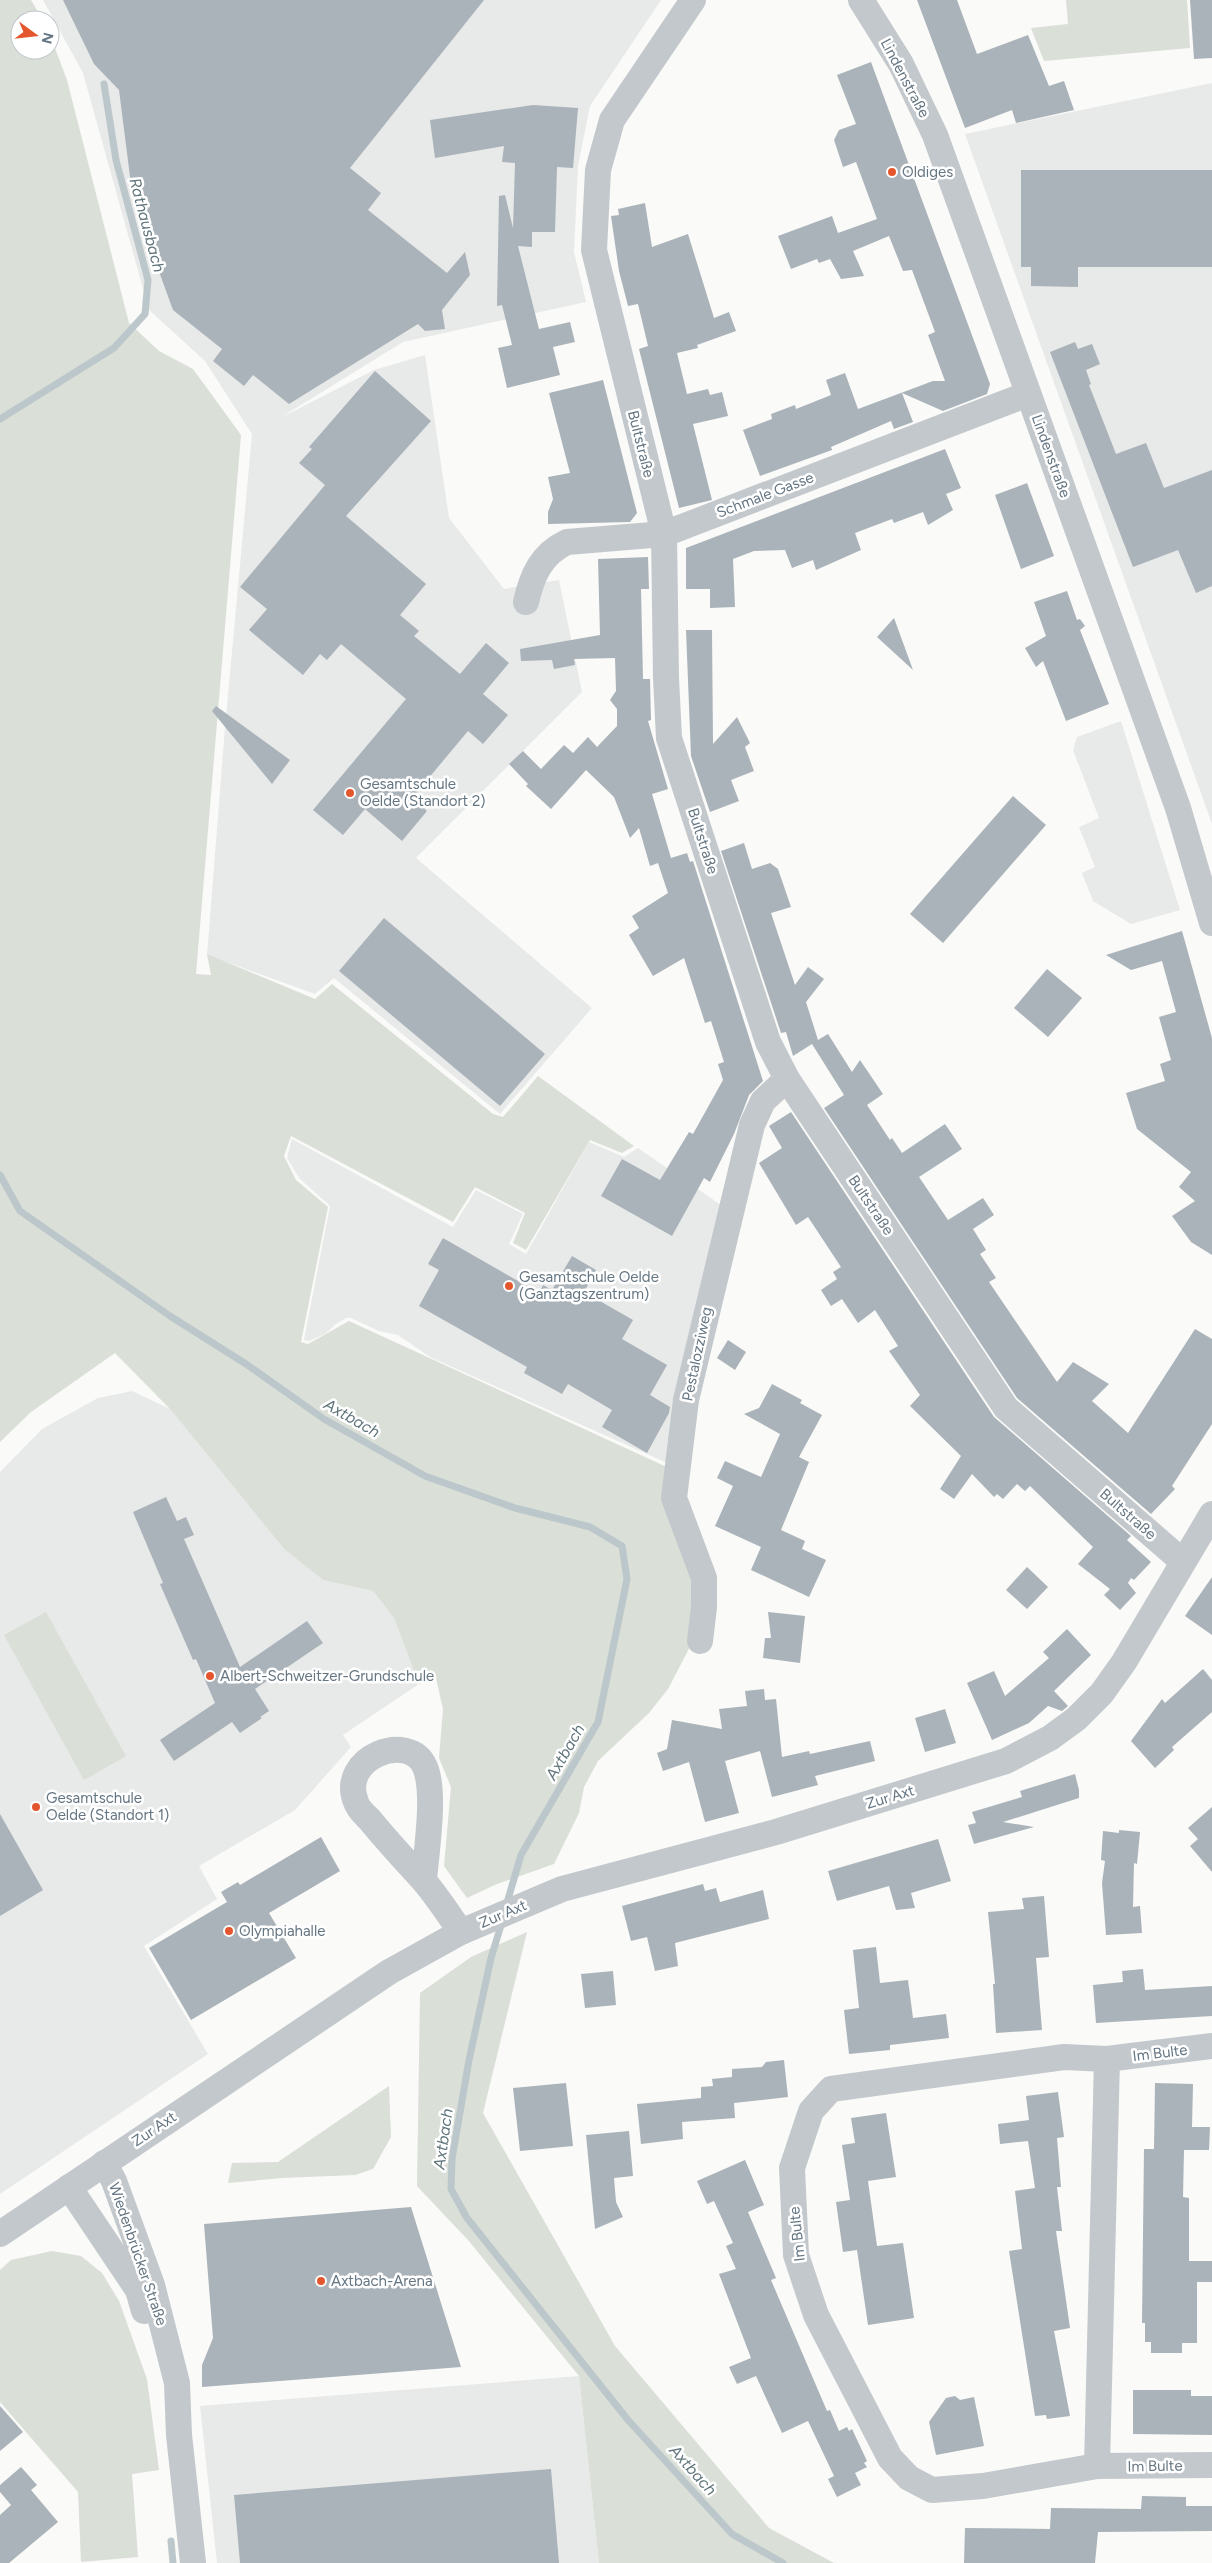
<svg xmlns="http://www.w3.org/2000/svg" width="1212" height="2563" font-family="Figtree,sans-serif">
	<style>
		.built { fill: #e8e9e9 }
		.green { fill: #dadfd7 }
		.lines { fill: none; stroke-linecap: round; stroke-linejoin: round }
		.stream { stroke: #bbc7cb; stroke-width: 7 }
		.building { fill: #aab3b9 }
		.minor { stroke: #c3c8cc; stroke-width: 26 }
		.poi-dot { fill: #e4572e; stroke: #fff; stroke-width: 2 }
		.labels { text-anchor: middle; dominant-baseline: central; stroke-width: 5; stroke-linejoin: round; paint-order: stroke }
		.street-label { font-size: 15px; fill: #657683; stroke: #fff }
		.poi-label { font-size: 15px; fill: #657683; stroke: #fff; text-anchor: start }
		.water-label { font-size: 16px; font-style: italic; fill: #60757c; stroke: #fff }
	</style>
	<rect width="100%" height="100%" fill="#fafaf8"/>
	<g class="built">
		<polygon points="43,0 661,0 590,106 578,166 574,252 586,302 403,342 280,418 374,370 425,355 449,518 504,589 559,580 582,692 416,858 592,1008 500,1114 334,978 315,994 207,955 225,728 252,434 205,361 149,310 83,73"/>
		<polygon points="1212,83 1212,824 965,134"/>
		<polygon points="1121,721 1180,910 1131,924 1093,901 1082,873 1095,867 1079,827 1099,818 1073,750 1077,737"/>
		<polygon points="292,1139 453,1227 476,1190 523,1214 509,1244 526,1254 589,1142 624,1157 638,1148 724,1207 667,1463 430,1357 398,1335 379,1331 351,1318 346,1318 336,1324 325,1334 309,1341 304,1340 330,1206 299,1178 287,1158"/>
		<polygon points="132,1391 170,1409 284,1549 323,1580 373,1591 394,1618 419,1684 343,1735 351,1747 295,1810 199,1866 217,1899 144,1946 208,2054 0,2194 0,1472 42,1429 98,1398"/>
		<polygon points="579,2376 599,2563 217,2563 200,2406"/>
	</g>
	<g class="green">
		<polygon points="0,0 31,0 43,20 20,20 20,50 50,50 50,35 67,80 129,323 159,351 193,369 241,435 196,974 211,975 207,954 315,999 332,984 493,1114 503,1117 538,1076 634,1146 622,1153 590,1140 526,1250 513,1243 525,1213 475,1187 453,1222 291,1136 284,1156 296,1180 328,1207 301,1342 308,1344 349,1321 669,1468 697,1577 693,1641 668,1689 649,1713 598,1761 584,1787 579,1813 554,1864 497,1884 467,1898 444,1866 451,1787 439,1758 443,1709 436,1678 419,1684 394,1618 373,1591 323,1580 284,1549 170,1409 115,1353 31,1412 0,1442"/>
		<polygon points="1066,0 1187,0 1190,48 1044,61 1031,28 1068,24"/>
		<polygon points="46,1612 126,1756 84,1780 4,1635"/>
		<polygon points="527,1932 483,2113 615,2346 769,2528 834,2563 599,2563 579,2376 468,2240 417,2186 420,1993 471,1957"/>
		<polygon points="389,2086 391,2137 373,2169 355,2175 282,2178 228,2183 232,2163 278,2162"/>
		<polygon points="52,2251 81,2256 102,2273 119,2301 147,2379 159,2470 132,2474 138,2557 81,2562 78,2492 0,2402 0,2270 11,2260"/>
	</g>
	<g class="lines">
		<g class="stream">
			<polyline points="0,419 114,348 145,314 148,280 116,160 104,84"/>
			<polyline points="0,1175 20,1211 170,1316 246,1364 324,1419 425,1476 515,1508 590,1527 622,1546 627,1579 598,1722 521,1855 506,1906"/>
			<polyline points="502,1922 491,1958 469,2060 452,2159 451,2189 467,2218 628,2420 732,2534 783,2563"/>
			<polyline points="171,2541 173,2563"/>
		</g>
	</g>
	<g class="building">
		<polygon points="63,0 484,0 350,168 381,193 368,210 447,273 465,252 470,275 442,310 445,329 425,331 418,324 289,404 253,375 244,386 213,361 222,349 173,310 133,200 119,90 94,64"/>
		<polygon points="917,0 957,0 977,54 1028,35 1049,86 1064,81 1074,110 1016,123 1012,110 965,128"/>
		<polygon points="1190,0 1212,0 1212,58 1194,59"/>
		<polygon points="871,62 990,384 987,394 943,411 902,393 913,422 894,429 891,421 831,447 832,450 760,476 743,430 772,419 771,414 795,405 796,409 831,395 826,380 845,373 858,409 933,381 945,381 928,335 935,332 912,270 903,271 889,236 853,251 864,276 841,279 830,259 819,263 817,259 791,269 778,236 832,216 838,233 877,219 856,162 843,167 834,140 839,130 856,124 837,75"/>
		<polygon points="533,105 578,108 573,168 557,167 555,232 532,232 532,247 518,246 539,329 570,322 575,342 553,347 560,375 507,388 498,348 512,345 502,305 497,306 499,196 505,195 513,228 515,163 502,162 504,146 435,158 430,120"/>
		<polygon points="1021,170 1212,170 1212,267 1078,267 1078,287 1031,286 1031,267 1021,267"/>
		<polygon points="645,203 652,247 688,234 714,318 729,312 736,331 697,345 698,348 677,353 687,394 708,389 710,395 722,392 728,416 693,424 712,500 679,508 639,349 648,346 638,304 628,306 619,271 611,216 619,215 618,209"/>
		<polygon points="1075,342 1078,349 1092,344 1100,364 1086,370 1091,384 1089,385 1116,454 1146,443 1164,488 1212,470 1212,586 1196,593 1178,550 1133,567 1050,352"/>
		<polygon points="375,371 431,421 346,516 426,584 400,615 419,631 414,636 460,674 486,643 509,663 483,694 508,715 483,744 468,731 412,798 427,811 402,841 365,809 343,835 313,810 406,699 341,644 327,660 320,654 303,675 249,630 267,609 240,587 325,485 299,463 312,449 309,447"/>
		<polygon points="603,380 637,513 630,522 548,524 548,512 553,499 548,477 570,473 549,393"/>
		<polygon points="945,449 961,488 946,494 953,510 928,525 923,512 894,523 892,519 855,533 861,550 816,570 813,560 792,568 785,550 754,551 733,559 735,607 710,608 710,589 686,589 686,548"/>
		<polygon points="1027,483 1054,556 1021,569 995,495"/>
		<polygon points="648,557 649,589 641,589 643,679 650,679 651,720 648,721 668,789 652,794 671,858 687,853 690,862 693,861 763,1081 749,1095 734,1134 710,1182 704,1178 672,1236 601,1196 622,1159 660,1180 689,1132 693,1134 723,1080 718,1064 724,1062 711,1021 705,1023 684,958 653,976 629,935 639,928 632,916 668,893 658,863 650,866 639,828 630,838 614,797 586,770 551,809 526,786 528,784 509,764 523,751 541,769 564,745 573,753 588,737 597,747 617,726 617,709 610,700 616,691 615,658 574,659 575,665 554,669 552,660 521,661 520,649 600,635 598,559"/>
		<polygon points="1067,591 1077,620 1080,619 1085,626 1080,630 1109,704 1066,721 1043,661 1036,667 1025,648 1046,636 1034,602"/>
		<polygon points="894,618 913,670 877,637"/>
		<polygon points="686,630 712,630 713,744 737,717 750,743 745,747 754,771 731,780 739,801 710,812 691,756"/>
		<polygon points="216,706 290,760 272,784 212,711"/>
		<polygon points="1013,796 1046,825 943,943 910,914"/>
		<polygon points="744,843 752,869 770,863 778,869 791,907 771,913 795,985 808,967 824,979 806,1002 818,1040 828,1034 852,1072 860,1060 883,1094 867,1105 890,1140 892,1138 902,1153 945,1124 962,1149 919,1177 948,1220 983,1198 994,1215 973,1229 986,1250 980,1254 996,1278 989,1282 1057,1382 1073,1362 1109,1384 1092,1401 1128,1433 1195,1329 1212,1339 1212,1424 1172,1486 1175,1489 1151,1514 1017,1398 824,1108 844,1095 812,1044 793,1056 786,1032 781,1033 721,851"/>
		<polygon points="384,918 545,1054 500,1106 339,971"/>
		<polygon points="1182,931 1212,1038 1212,1255 1191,1242 1172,1216 1195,1201 1179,1187 1191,1172 1137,1129 1126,1093 1165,1081 1160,1064 1171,1060 1159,1017 1176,1012 1162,961 1131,970 1106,955"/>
		<polygon points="1047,969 1082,998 1048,1037 1014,1008"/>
		<polygon points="791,1112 994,1417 1131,1536 1127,1540 1151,1562 1134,1580 1131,1578 1128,1583 1136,1593 1120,1610 1104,1595 1110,1589 1078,1564 1093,1547 1030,1486 1025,1491 1017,1484 1003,1499 997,1494 994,1497 972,1474 954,1499 940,1489 961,1456 910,1406 920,1395 889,1351 898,1346 875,1310 858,1323 842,1299 831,1306 821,1290 837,1279 833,1272 841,1267 808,1217 796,1225 759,1163 782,1148 769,1126"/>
		<polygon points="443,1238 539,1293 543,1285 552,1290 572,1256 596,1270 584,1292 633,1320 622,1339 667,1365 650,1395 670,1407 669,1413 647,1453 602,1427 612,1410 568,1384 562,1394 524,1373 527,1367 419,1306 439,1270 428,1264"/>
		<polygon points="728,1340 746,1352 735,1370 717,1358"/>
		<polygon points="772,1384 802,1400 800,1403 822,1415 799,1457 809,1462 781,1530 805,1541 802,1549 826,1560 809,1597 751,1570 761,1547 715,1526 733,1486 717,1478 725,1461 761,1477 780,1434 744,1414 759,1408"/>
		<polygon points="166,1497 177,1521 186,1517 194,1535 184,1539 240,1667 307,1621 323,1643 255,1689 269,1711 260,1717 262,1718 240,1733 232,1722 174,1761 160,1740 215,1703 196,1659 193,1660 160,1584 163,1583 133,1512"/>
		<polygon points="1027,1567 1048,1587 1027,1609 1006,1590"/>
		<polygon points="1212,1577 1212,1635 1185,1616"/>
		<polygon points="768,1612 805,1616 800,1663 763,1658 765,1638 771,1638"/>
		<polygon points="1067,1629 1091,1655 1054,1691 1068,1706 1062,1711 1048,1706 1029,1723 992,1740 967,1683 994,1671 1005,1696 1049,1658 1043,1652"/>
		<polygon points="1203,1669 1212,1680 1212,1712 1172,1747 1174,1750 1155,1768 1131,1741 1162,1699 1165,1703"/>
		<polygon points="764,1689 765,1700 776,1699 782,1757 809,1751 810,1754 870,1741 875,1761 815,1776 818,1785 772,1797 760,1751 725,1761 739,1813 705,1822 689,1762 663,1771 657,1753 667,1749 672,1720 722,1729 719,1709 747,1706 745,1691"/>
		<polygon points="945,1709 956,1743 925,1752 915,1718"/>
		<polygon points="1075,1774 1079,1790 1079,1798 1003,1822 1034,1827 974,1844 968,1825 976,1823 972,1812 1022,1797 1020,1791"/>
		<polygon points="1212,1807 1212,1872 1190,1846 1198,1839 1188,1828"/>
		<polygon points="0,1814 43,1890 0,1916"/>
		<polygon points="1119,1830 1140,1832 1137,1864 1134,1863 1133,1907 1140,1906 1142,1933 1106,1935 1102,1883 1105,1861 1101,1860 1103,1831 1119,1833"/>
		<polygon points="321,1837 340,1871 269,1913 296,1958 191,2020 149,1948 227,1902 221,1892 238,1882 240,1885"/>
		<polygon points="938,1839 951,1881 911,1893 915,1908 896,1910 889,1886 837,1901 828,1871"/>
		<polygon points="703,1884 705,1891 716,1888 720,1902 763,1890 769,1919 675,1943 678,1966 655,1971 647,1937 631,1941 622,1906"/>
		<polygon points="1044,1896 1049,1957 1036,1958 1042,2030 996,2033 993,1984 995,1984 988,1912 1024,1909 1022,1898"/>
		<polygon points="876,1947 880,1983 908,1980 913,2018 946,2014 949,2038 890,2045 890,2050 849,2054 844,2010 859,2008 853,1950"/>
		<polygon points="1143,1969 1145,1990 1212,1986 1212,2016 1096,2023 1093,1985 1123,1982 1122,1971"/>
		<polygon points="613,1971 616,2005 585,2008 581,1974"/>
		<polygon points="784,2060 788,2097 734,2103 735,2118 682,2122 683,2139 641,2144 637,2104 701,2098 701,2087 713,2086 712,2079 732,2077 732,2069 762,2067 766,2062"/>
		<polygon points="566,2083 573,2146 520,2151 513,2088"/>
		<polygon points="1155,2083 1193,2084 1192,2127 1210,2127 1209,2150 1184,2150 1183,2197 1189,2198 1189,2261 1212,2261 1212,2282 1197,2282 1197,2343 1182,2343 1182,2353 1151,2353 1151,2342 1145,2342 1145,2323 1142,2323 1144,2149 1154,2149"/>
		<polygon points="1058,2092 1064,2137 1057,2138 1061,2187 1057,2187 1062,2231 1056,2231 1070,2328 1054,2331 1070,2416 1047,2419 1046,2415 1035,2416 1009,2251 1022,2249 1015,2191 1035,2188 1028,2141 1000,2144 998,2124 1029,2120 1026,2096"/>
		<polygon points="886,2113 896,2177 868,2181 877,2246 903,2243 914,2318 868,2325 857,2250 843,2252 836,2202 850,2200 842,2145 855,2143 851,2118"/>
		<polygon points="629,2131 633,2176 614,2178 616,2202 623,2217 595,2229 586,2135"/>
		<polygon points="745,2160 764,2205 748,2212 776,2278 771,2280 827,2411 830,2410 839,2431 847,2427 849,2431 852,2429 867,2461 864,2463 867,2467 855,2473 861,2485 837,2497 828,2479 834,2476 808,2421 782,2433 756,2376 737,2384 729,2367 751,2358 719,2274 736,2269 726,2246 733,2243 714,2201 707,2204 697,2181"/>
		<polygon points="411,2207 461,2367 202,2387 202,2365 213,2338 204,2224"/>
		<polygon points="1133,2390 1191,2390 1191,2396 1212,2396 1212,2435 1133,2434"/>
		<polygon points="955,2396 960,2400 974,2397 984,2446 936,2455 929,2422 946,2398"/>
		<polygon points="0,2406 23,2432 0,2451"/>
		<polygon points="21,2467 37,2485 31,2490 58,2522 9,2563 0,2563 0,2515 11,2505 0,2492 0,2485"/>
		<polygon points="551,2469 559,2563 240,2563 234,2495"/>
		<polygon points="1142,2496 1186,2497 1186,2506 1212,2506 1212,2531 1098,2532 1095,2563 964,2563 965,2528 1050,2529 1051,2508 1141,2509"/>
	</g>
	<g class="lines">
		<g class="minor">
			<polyline points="693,0 612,120 598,170 594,250 664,534 666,678 669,738 768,1042 787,1079 1006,1408 1182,1561"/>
			<polyline points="861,0 901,64 935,135 1178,808 1212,923"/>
			<path d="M 526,602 C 532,576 541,554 567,542 L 664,534 L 1028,394"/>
			<polyline points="700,1641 704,1607 704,1578 674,1498 686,1400 752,1125 763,1101 787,1079"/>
			<path d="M 424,1881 C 426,1852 436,1793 425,1767 C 409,1730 338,1758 356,1802 C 358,1809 365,1815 370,1820 C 387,1841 405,1860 423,1880 C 437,1896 449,1915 461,1932"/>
			<polyline points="1212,2046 1107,2059 1064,2057 831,2089 811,2111 792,2168 796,2255 816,2315 890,2458 909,2478 932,2490 983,2486 1097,2466 1212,2465"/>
			<polyline points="104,2163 114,2181 152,2285 177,2383 179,2435 193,2563"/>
			<polyline points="69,2187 138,2290 144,2311"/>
			<polyline points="0,2234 389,1972 461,1932 562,1889 776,1832 1006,1761 1050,1738 1076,1719 1102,1693 1124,1662 1212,1514"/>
			<polyline points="1097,2466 1107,2059"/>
		</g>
	</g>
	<g class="poi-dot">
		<circle cx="892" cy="172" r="5"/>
		<circle cx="350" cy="793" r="5"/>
		<circle cx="509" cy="1286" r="5"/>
		<circle cx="210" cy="1676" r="5"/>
		<circle cx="36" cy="1807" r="5"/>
		<circle cx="229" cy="1931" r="5"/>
		<circle cx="321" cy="2281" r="5"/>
	</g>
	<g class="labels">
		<g class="street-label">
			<text transform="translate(905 78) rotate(62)">Lindenstraße</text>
			<text transform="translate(641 444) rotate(76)">Bultstraße</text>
			<text transform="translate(1051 456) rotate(70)">Lindenstraße</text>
			<text transform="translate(765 495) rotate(-21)">Schmale Gasse</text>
			<text transform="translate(703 841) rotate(72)">Bultstraße</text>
			<text transform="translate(871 1205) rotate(56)">Bultstraße</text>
			<text transform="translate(697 1354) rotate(-78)">Pestalozziweg</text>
			<text transform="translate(1128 1514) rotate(41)">Bultstraße</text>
			<text transform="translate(890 1797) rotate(-17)">Zur Axt</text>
			<text transform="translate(503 1914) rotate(-23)">Zur Axt</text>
			<text transform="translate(1160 2053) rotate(-7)">Im Bulte</text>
			<text transform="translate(154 2129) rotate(-34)">Zur Axt</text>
			<text transform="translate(797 2234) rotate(-96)">Im Bulte</text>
			<text transform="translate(138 2254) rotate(71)">Wiedenbrücker Straße</text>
			<text transform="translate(1155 2466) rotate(-1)">Im Bulte</text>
		</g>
		<g class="poi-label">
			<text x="902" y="172">Oldiges</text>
			<text x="360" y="784">Gesamtschule<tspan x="360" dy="17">Oelde (Standort 2)</tspan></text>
			<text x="519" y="1277">Gesamtschule Oelde<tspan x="519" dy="17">(Ganztagszentrum)</tspan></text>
			<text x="220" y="1676">Albert-Schweitzer-Grundschule</text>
			<text x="46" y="1798">Gesamtschule<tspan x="46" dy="17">Oelde (Standort 1)</tspan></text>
			<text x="239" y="1931">Olympiahalle</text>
			<text x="331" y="2281">Axtbach-Arena</text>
		</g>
		<g class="water-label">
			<text transform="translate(147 225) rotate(75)">Rathausbach</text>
			<text transform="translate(352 1418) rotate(30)">Axtbach</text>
			<text transform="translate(565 1752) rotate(-60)">Axtbach</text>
			<text transform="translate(443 2139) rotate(-82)">Axtbach</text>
			<text transform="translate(693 2470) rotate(48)">Axtbach</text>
		</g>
	</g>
	<g transform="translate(35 35) rotate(105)"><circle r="24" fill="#ffffff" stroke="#c1c8cd"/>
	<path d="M0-4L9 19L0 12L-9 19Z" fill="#e4572e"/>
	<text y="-8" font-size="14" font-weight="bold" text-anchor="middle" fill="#657683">N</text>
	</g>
</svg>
